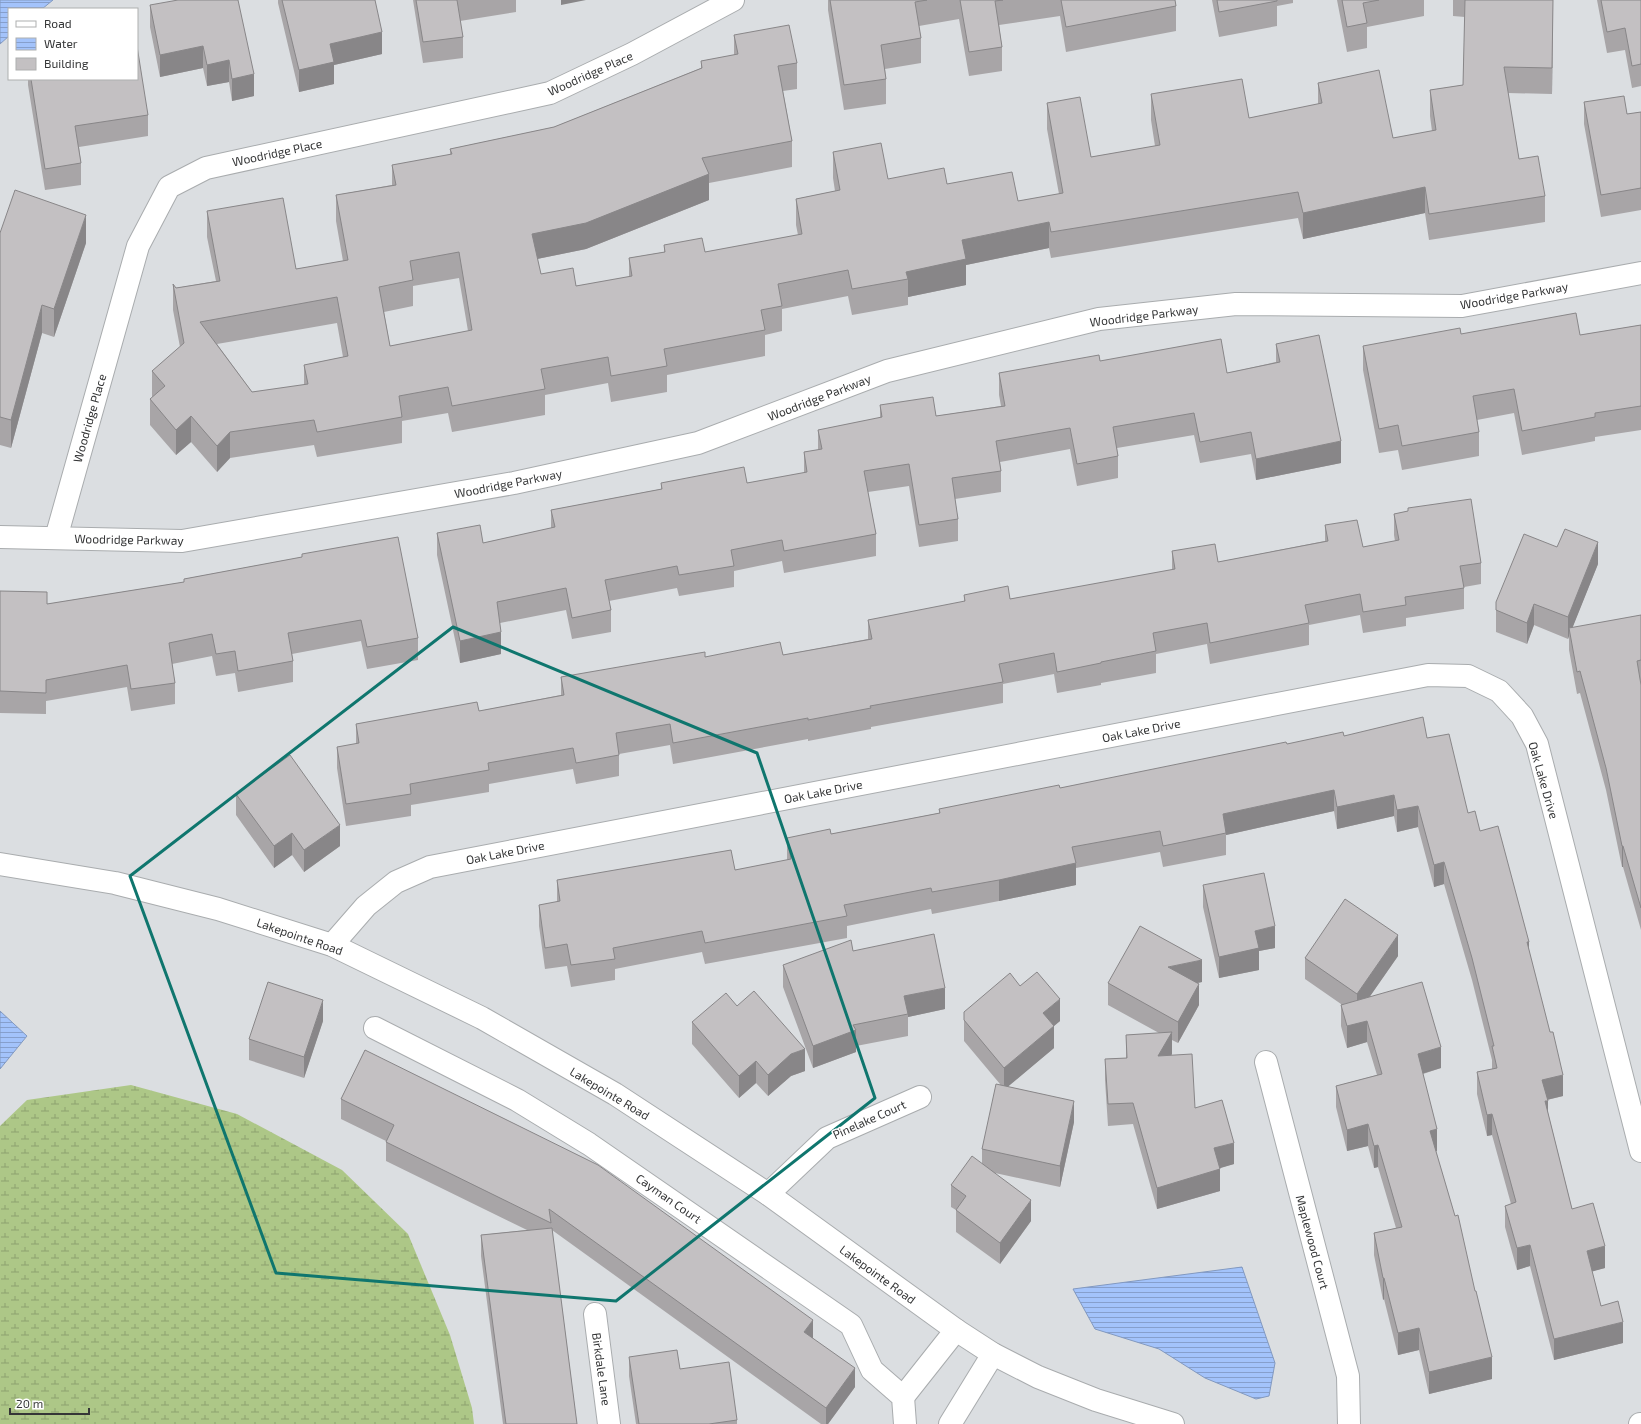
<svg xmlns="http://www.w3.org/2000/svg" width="1641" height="1424" font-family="'Exo 2',sans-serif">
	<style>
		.wetland { fill: url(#wetland-marsh) }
		.water { fill: url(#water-rules); stroke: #8299c0 }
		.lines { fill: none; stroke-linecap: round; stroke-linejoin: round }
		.minor-casing { stroke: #a9acae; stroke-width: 24 }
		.minor { stroke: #fff; stroke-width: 22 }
		.wall { fill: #a8a5a7; fill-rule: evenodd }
		.shaded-wall { fill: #888688 }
		.building { fill: #c3c0c2; stroke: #888688; fill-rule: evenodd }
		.marked { fill: none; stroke: #0f766e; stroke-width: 3; stroke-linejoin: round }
		.labels { text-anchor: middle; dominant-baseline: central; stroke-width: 3; stroke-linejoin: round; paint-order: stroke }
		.street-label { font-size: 12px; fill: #353637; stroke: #fff }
	</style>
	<defs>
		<pattern id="wetland-marsh" width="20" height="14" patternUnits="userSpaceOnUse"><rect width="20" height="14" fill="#adc787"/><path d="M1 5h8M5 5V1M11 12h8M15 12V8" fill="none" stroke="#8ea26f"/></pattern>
		<pattern id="water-rules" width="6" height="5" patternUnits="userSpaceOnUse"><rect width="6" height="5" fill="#a3c3fb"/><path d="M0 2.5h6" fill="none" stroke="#869fcc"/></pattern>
	</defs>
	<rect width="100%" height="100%" fill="#dbdee1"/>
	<polygon class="wetland" points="131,1085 237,1114 342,1170 408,1234 450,1335 472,1408 474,1424 0,1424 0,1126 27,1100"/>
	<g class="water">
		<polygon points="0,0 53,0 42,9 9,9 9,36 0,44"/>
		<polygon points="0,1011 27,1036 0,1069"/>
		<polygon points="1242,1267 1275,1363 1269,1396 1256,1399 1205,1378 1159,1349 1095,1329 1073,1289"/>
	</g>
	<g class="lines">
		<g class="minor-casing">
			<g id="minor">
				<polyline points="0,537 182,541 514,483 698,443 887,371 1099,319 1236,304 1462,306 1641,273"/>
				<polyline points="56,538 138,246 169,187 206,168 550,93 632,54 733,0"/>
				<polyline points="0,864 115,883 218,909 332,945 482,1018 615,1094 768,1194 956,1330 993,1354 1038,1377 1096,1400 1173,1424"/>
				<polyline points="332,945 366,906 396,882 430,867 1428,675 1468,676 1499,691 1522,716 1537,744 1641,1151"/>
				<polyline points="375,1028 517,1100 589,1144 851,1325 872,1370 903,1397 905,1424"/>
				<polyline points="1266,1062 1348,1376 1349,1424"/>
				<polyline points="768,1194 827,1138 920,1097"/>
				<polyline points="595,1314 609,1424"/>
				<polyline points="903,1397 956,1330"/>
				<polyline points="950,1424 993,1354"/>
				<polyline points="1640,1424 1641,1424"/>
			</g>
		</g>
		<use href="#minor" class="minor"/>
	</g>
	<g class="wall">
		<polygon points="278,0 375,0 382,54 334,65 334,84 299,92 278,3"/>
		<polygon points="413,0 516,0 516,12 460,21 463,37 463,58 423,63"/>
		<polygon points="828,0 1175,0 1176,6 1176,31 1066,52 1060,16 999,25 1002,47 1002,71 969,76 959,19 919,26 921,38 921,63 885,69 886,79 886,104 844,110 828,10"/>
		<polygon points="1212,0 1293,0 1293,3 1277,6 1277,26 1219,37"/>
		<polygon points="1337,0 1424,0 1424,16 1367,27 1367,48 1347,52"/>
		<path d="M 1453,0 L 1553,0 L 1552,94 L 1508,93 L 1519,159 L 1545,196 L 1545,222 L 1429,240 L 1425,213 L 1303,239 L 1298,218 L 1051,258 L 1049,248 L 966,265 L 966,285 L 908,297 L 908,305 L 852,315 L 848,296 L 782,309 L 782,331 L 765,335 L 765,356 L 667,375 L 667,392 L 611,402 L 608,383 L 545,395 L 545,415 L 452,432 L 448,413 L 402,421 L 402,443 L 317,457 L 314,445 L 230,458 L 217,472 L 191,442 L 176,455 L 150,425 L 150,399 L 152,398 L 152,371 L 180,347 L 173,310 L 173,284 L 176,288 L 216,281 L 207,237 L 207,211 L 296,269 L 343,261 L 336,221 L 336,195 L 392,185 L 392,165 L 450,155 L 450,149 L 554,127 L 701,68 L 701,61 L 734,55 L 734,35 L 797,63 L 797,89 L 783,91 L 792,141 L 792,167 L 709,183 L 709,200 L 586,249 L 537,259 L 541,274 L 576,286 L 629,277 L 629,258 L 664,252 L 664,245 L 705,252 L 798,235 L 796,225 L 796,199 L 835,191 L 833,178 L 833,152 L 888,179 L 947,184 L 1018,201 L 1059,194 L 1047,129 L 1047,103 L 1091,157 L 1155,146 L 1151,120 L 1151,94 L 1249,118 L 1318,104 L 1318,83 L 1393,138 L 1432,131 L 1430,116 L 1430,90 L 1463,85 L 1465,17 L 1453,16 ZM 459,278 L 468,331 L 390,346 L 384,312 L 413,306 L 413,286 ZM 337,323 L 343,357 L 304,365 L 304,385 L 252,392 L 217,344 Z"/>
		<polygon points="1597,0 1641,0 1641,86 1632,88 1625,50 1607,53"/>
		<polygon points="150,5 254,74 254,96 232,101 229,82 207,86 203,68 160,77 150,27"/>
		<polygon points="28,79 137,79 148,115 148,136 79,147 81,163 81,185 45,190 28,85"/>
		<polygon points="1584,102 1627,114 1641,112 1641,210 1601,217 1584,124"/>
		<polygon points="0,233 86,243 54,337 42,333 11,448 0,445"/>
		<polygon points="1641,325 1641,430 1595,437 1595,441 1522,455 1514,413 1477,420 1479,432 1479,456 1402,470 1398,450 1379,453 1363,370 1363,346 1461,334 1580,335"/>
		<polygon points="1276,344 1341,463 1256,480 1251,454 1200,463 1194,435 1117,448 1118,456 1118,478 1077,486 1070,449 1000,462 1001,471 1001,492 955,499 958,519 958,541 919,547 909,486 868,492 876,534 876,556 784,573 782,561 734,571 734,587 679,596 677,588 609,601 611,610 611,632 572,639 566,610 500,623 501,654 460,663 437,555 437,533 483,543 551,528 551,510 661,489 661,483 747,483 804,473 804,452 818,450 818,430 880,418 880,405 936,416 1001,406 999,395 999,373 1100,361 1227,373 1276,362"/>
		<polygon points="1408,508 1481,563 1481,584 1464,587 1464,609 1406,618 1406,626 1363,633 1360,615 1309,625 1309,645 1210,664 1207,644 1156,654 1156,673 1101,683 1101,685 1057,693 1054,674 1003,684 1003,703 871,727 871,729 808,741 808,739 673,764 670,745 619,754 619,776 576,784 573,769 489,784 489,792 411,805 411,816 346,826 337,768 337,747 356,744 356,724 479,711 561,695 561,677 705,657 783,655 868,639 868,620 964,602 964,595 1010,599 1172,570 1172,551 1218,562 1325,541 1325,525 1363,547 1395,541 1394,535 1394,514 1408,511"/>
		<polygon points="302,554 418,638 418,660 367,669 361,641 292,654 293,661 293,682 238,692 235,673 216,676 212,656 172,664 175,683 175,704 131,711 127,687 46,701 46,714 0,713 0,591 47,604 184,582 184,579 302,557"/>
		<polygon points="1598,564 1572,628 1641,615 1641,682 1640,682 1641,685 1641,930 1623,867 1622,867 1606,790 1580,693 1577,694 1569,650 1569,636 1568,639 1534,625 1527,644 1496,632 1496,602"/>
		<polygon points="1344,736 1427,738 1468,813 1480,831 1529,950 1563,1096 1547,1100 1548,1113 1572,1209 1605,1268 1592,1271 1601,1306 1623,1343 1554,1360 1530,1266 1517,1270 1505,1227 1505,1206 1511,1204 1492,1135 1487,1136 1477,1094 1477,1072 1492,1069 1492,1060 1472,980 1444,884 1434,887 1418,827 1397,832 1394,816 1337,829 1334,811 1226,835 1226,855 1163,867 1160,852 1076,868 1076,885 999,901 932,914 931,909 847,926 847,938 705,964 702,952 615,969 615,980 571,987 567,966 545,969 539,926 539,905 557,902 557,880 735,870 787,860 787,838 831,834 939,813 939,809 1060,788 1287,744"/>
		<polygon points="236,794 340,846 304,872 292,855 274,868 236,815"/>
		<polygon points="1203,885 1275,948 1259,951 1259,970 1219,978 1203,907"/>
		<polygon points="853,951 945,1009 908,1017 908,1036 856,1046 856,1052 813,1068 783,987 783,965"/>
		<polygon points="1398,956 1370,996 1441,1068 1423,1074 1437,1151 1436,1151 1492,1379 1429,1394 1419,1350 1398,1355 1384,1299 1383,1300 1374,1255 1374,1233 1396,1228 1378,1167 1374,1168 1368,1146 1347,1151 1336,1107 1336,1086 1377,1075 1367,1042 1347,1048 1341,1026 1341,1004 1305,979 1305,958"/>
		<polygon points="1202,982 1197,983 1199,1005 1178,1043 1172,1040 1172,1054 1171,1055 1195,1108 1234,1164 1219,1168 1220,1191 1157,1209 1133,1124 1108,1126 1105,1080 1105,1059 1126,1058 1126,1035 1159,1033 1108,1005 1108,983"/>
		<polygon points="1020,986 1060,1021 1054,1026 1054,1048 1008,1086 1074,1122 1060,1187 995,1173 1031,1221 1000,1264 956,1232 956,1210 951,1207 951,1185 982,1164 982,1149 1000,1084 964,1041 964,1012"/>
		<polygon points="737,1006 805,1071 791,1076 768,1096 756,1083 739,1098 692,1044 692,1022"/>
		<polygon points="323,1021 304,1078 249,1060 249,1039"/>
		<polygon points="365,1050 813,1338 855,1387 828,1424 821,1424 552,1230 577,1424 503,1424 481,1256 481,1235 527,1230 386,1161 386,1141 341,1119 341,1099"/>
		<polygon points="629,1357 680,1369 737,1420 737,1424 636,1424 629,1376"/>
	</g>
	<g class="shaded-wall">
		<polygon points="561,0 586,0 561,5"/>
		<polygon points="1553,0 1552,94 1552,68"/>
		<polygon points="382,32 382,54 334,65 334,84 299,92 299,70 330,44"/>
		<polygon points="203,46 203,68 160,77 160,55"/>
		<polygon points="229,60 229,82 207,86 207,65"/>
		<polygon points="254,74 254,96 232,101 232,79"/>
		<polygon points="709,174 709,200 586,249 532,260 532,234"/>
		<polygon points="1425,187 1425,213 1303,239 1303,213"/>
		<polygon points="86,215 86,243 54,337 54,309"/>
		<polygon points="1049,222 1049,248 966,265 966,285 908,297 908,279 906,272 962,240"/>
		<polygon points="42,305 42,333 11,448 11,420"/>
		<polygon points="191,416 191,442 176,455 176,430"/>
		<polygon points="230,432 230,458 217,472 217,446"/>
		<polygon points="1341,441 1341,463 1256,480 1256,459"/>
		<polygon points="1598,542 1598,564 1570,634 1569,628 1569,636 1568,639 1568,617"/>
		<polygon points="1534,604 1534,625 1527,644 1527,623"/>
		<polygon points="501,632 501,654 460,663 460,641"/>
		<polygon points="1334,790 1334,811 1226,835 1223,814"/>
		<polygon points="1394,795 1394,816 1337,829 1337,807"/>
		<polygon points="1418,806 1418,827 1397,832 1397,810"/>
		<polygon points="340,825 340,846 304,872 304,850"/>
		<polygon points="292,833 292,855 274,868 274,846"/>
		<rect x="1622" y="846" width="1" height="21"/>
		<polygon points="1444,862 1444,884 1434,887 1434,865"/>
		<polygon points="1076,863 1076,885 999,901 999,880"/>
		<polygon points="1275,926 1275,948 1259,951 1259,970 1219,978 1219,957 1255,931"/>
		<polygon points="1398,935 1398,956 1357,1015 1357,994"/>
		<polygon points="1527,942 1529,942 1529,963"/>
		<polygon points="1202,960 1202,982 1168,989 1168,967"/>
		<polygon points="1199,984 1199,1005 1178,1043 1178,1022"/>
		<polygon points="945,988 945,1009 908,1017 908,1014 904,996"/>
		<polygon points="1060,999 1060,1021 1043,1035 1043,1013"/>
		<polygon points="323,1000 323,1021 304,1078 304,1057"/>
		<polygon points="1367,1021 1367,1042 1347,1048 1347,1026"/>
		<polygon points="1054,1026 1054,1048 1004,1090 1004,1068"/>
		<polygon points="856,1030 856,1052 813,1068 813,1046"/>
		<polygon points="1172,1032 1172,1054 1158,1077 1158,1056"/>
		<polygon points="1441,1047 1441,1068 1418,1075 1418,1054"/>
		<polygon points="805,1049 805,1071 791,1076 768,1096 768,1075 791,1054"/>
		<polygon points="756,1061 756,1083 739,1098 739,1076"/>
		<polygon points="1563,1075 1563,1096 1542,1101 1542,1080"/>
		<polygon points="1074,1101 1074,1122 1060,1187 1060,1166"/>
		<polygon points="1545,1101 1548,1101 1548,1122"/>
		<polygon points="1492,1114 1492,1135 1487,1136 1487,1115"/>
		<polygon points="1368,1124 1368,1146 1347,1151 1347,1130"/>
		<polygon points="1437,1129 1437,1151 1430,1153 1430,1131"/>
		<polygon points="1234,1143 1234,1164 1214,1170 1214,1148"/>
		<polygon points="1378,1145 1378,1167 1374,1168 1374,1146"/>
		<polygon points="1220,1169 1220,1191 1157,1209 1157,1188"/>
		<polygon points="1031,1200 1031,1221 1000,1264 1000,1243"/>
		<polygon points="1530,1245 1530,1266 1517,1270 1517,1248"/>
		<polygon points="1605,1246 1605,1268 1587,1273 1587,1251"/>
		<polygon points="1383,1278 1384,1278 1384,1299 1383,1300"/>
		<polygon points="813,1320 813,1339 804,1332"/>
		<polygon points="1623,1322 1623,1343 1554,1360 1554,1339"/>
		<polygon points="1419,1328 1419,1350 1398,1355 1398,1333"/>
		<polygon points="1492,1357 1492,1379 1429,1394 1429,1372"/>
		<polygon points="855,1368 855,1387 828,1424 826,1424 826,1408"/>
	</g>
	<g class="building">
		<polygon points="178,0 238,0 254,74 232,79 229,60 207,65 203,46 160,55 150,5"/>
		<polygon points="282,0 375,0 382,32 330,44 334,62 299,70"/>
		<polygon points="416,0 457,0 463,37 423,42"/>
		<polygon points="830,0 927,0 915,2 921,38 881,45 886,79 844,85"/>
		<polygon points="960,0 1003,0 995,1 1002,47 969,52"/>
		<polygon points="1061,0 1175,0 1176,6 1066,27"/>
		<polygon points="1217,0 1277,0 1277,1 1219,12"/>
		<polygon points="1342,0 1379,0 1363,3 1367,23 1347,27"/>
		<path d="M 1465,0 L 1553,0 L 1552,68 L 1504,67 L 1519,159 L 1538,156 L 1545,196 L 1429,214 L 1425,187 L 1303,213 L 1298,192 L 1051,232 L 1049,222 L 962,240 L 966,259 L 906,272 L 908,279 L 852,289 L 848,270 L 778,284 L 782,306 L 761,310 L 765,330 L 664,349 L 667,366 L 611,376 L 608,357 L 541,369 L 545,389 L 452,406 L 448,387 L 399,396 L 402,417 L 317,432 L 314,420 L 230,432 L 217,446 L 191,416 L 176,430 L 150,399 L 165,386 L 152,371 L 184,343 L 173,284 L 176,288 L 220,281 L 207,211 L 283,198 L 296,269 L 348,260 L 336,195 L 396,185 L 392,165 L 452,154 L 450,149 L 554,127 L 702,68 L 701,61 L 738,54 L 734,35 L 789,25 L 797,63 L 778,66 L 792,141 L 702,158 L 709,174 L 586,223 L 532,234 L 541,274 L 573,268 L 576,286 L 632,276 L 629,258 L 665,252 L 664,245 L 702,238 L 705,252 L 802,234 L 796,199 L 840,190 L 833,152 L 881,143 L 888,179 L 944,168 L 947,184 L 1012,172 L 1018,201 L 1063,193 L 1047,103 L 1080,97 L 1091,157 L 1160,145 L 1151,94 L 1242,79 L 1249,118 L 1322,103 L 1318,83 L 1379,70 L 1393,138 L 1436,130 L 1430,90 L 1463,85 ZM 459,252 L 472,330 L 390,346 L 379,287 L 413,280 L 410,261 ZM 337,297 L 348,356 L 304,365 L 308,384 L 252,392 L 200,322 Z"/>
		<polygon points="1601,0 1641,0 1641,64 1632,66 1625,28 1607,32"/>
		<polygon points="137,46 148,115 75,126 81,163 45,169 31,79 137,79"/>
		<polygon points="1624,96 1627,114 1641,112 1641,188 1601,195 1584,102"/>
		<polygon points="15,190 86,215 54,309 42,305 11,420 0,417 0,233"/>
		<polygon points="1576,313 1580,335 1641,325 1641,406 1595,413 1595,417 1522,431 1514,389 1473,396 1479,432 1402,446 1398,425 1379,429 1363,346 1460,328 1461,334"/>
		<polygon points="1319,335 1341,441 1256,459 1251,432 1200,442 1194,413 1113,427 1118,456 1077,464 1070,428 996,441 1001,471 952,478 958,519 919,525 909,464 864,471 876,534 784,551 782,540 731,550 734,566 679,575 677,566 605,580 611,610 572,618 566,588 497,602 501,632 460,641 437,533 480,525 483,543 555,527 551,510 662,489 661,483 744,467 747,483 807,472 804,452 822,449 818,430 882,417 880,405 933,397 936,416 1005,406 999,373 1099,355 1100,361 1221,339 1227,373 1280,362 1276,344"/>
		<polygon points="1471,499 1481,563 1460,566 1464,588 1405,597 1406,605 1363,612 1360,594 1305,605 1309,623 1210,643 1207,623 1153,633 1156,651 1101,662 1101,663 1057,672 1054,653 999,664 1003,682 870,706 871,708 808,720 808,718 673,743 670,724 616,733 619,755 576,763 573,748 488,763 489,770 410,784 411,794 346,804 337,747 359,743 356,724 477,702 479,711 564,695 561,677 705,652 705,657 780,642 783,655 872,639 868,620 965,601 964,595 1008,586 1010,599 1175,569 1172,551 1215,544 1218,562 1328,541 1325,525 1357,520 1363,547 1399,540 1394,514 1408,511 1408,508"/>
		<polygon points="1565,529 1598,542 1568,617 1534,604 1527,623 1496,610 1496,602 1524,534 1557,547"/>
		<polygon points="398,537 418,638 367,647 361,620 288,633 293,661 238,671 235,651 216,654 212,634 169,643 175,683 131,689 127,665 46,680 46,693 0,691 0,591 47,592 47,604 184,582 184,579 302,557 302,554"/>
		<polygon points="1641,615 1641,660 1637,661 1641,685 1641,908 1623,846 1622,846 1606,768 1580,671 1577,672 1569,628"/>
		<polygon points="1423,717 1427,738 1449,734 1468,813 1475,811 1480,831 1498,826 1529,942 1527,942 1550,1032 1553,1032 1563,1075 1542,1080 1548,1101 1545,1101 1572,1209 1593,1203 1605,1246 1587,1251 1601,1306 1618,1301 1623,1322 1554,1339 1530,1245 1517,1248 1505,1206 1516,1202 1492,1114 1487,1115 1477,1072 1497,1068 1492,1046 1494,1046 1472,958 1444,862 1434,865 1418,806 1397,810 1394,795 1337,807 1334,790 1223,814 1226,833 1163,846 1160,831 1072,847 1076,863 999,880 932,892 931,888 844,905 847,916 705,943 702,931 613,948 615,959 571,965 567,944 545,948 539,905 560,901 557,880 731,850 735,870 791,859 787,838 830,829 831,834 940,813 939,809 1059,785 1060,788 1286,742 1287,744 1343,732 1344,736"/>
		<polygon points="290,755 340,825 304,850 292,833 274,846 236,794"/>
		<polygon points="1264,873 1275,926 1255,931 1259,948 1219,957 1203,885"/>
		<polygon points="1345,899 1398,935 1357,994 1305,958"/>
		<polygon points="1140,926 1202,960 1168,967 1199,984 1178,1022 1108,983"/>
		<polygon points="934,934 945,988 904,996 908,1014 853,1025 856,1030 813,1046 783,965 851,940 853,951"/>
		<polygon points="1037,972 1060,999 1043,1013 1054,1026 1004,1068 964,1020 964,1012 1010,973 1020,986"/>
		<polygon points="268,982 323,1000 304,1057 249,1039"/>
		<polygon points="1422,982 1441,1047 1418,1054 1437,1129 1430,1131 1455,1216 1458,1215 1475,1291 1476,1291 1492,1357 1429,1372 1419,1328 1398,1333 1384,1278 1383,1278 1374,1233 1402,1227 1378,1145 1374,1146 1368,1124 1347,1130 1336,1086 1382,1074 1367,1021 1347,1026 1341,1005"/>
		<polygon points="754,991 805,1049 791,1054 768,1075 756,1061 739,1076 692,1022 726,993 737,1006"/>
		<polygon points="1172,1032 1158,1056 1192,1054 1195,1108 1222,1100 1234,1143 1214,1148 1220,1169 1157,1188 1133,1103 1108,1104 1105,1059 1127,1058 1126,1035"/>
		<polygon points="365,1050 598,1165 813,1320 804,1332 855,1368 826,1408 549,1209 551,1223 386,1142 394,1125 341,1099"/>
		<polygon points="996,1084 1074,1101 1060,1166 982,1149"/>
		<polygon points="972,1156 1031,1200 1000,1243 956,1210 966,1196 951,1185"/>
		<polygon points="552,1228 577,1424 506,1424 481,1235"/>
		<polygon points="677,1350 680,1369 729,1362 737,1420 709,1424 639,1424 629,1357"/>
	</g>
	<path class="marked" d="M 453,627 L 757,753 L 875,1098 L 616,1301 L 276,1273 L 130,876 Z"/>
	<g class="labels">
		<g class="street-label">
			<text transform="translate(590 73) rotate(-24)">Woodridge Place</text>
			<text transform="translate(277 152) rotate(-12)">Woodridge Place</text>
			<text transform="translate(1514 295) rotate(-10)">Woodridge Parkway</text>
			<text transform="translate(1144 315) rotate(-7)">Woodridge Parkway</text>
			<text transform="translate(819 397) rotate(-21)">Woodridge Parkway</text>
			<text transform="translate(89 418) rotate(-74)">Woodridge Place</text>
			<text transform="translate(508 483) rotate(-11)">Woodridge Parkway</text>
			<text transform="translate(129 539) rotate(1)">Woodridge Parkway</text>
			<text transform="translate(1141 730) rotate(-11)">Oak Lake Drive</text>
			<text transform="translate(1544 780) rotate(74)">Oak Lake Drive</text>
			<text transform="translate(823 791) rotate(-11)">Oak Lake Drive</text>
			<text transform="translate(505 852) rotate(-11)">Oak Lake Drive</text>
			<text transform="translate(300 936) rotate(19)">Lakepointe Road</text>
			<text transform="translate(610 1093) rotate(31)">Lakepointe Road</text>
			<text transform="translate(869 1119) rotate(-24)">Pinelake Court</text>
			<text transform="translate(669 1198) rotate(35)">Cayman Court</text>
			<text transform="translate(1313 1242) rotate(75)">Maplewood Court</text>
			<text transform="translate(878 1274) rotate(36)">Lakepointe Road</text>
			<text transform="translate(602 1369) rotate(82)">Birkdale Lane</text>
		</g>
	</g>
	<rect x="8" y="8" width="130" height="72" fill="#ffffff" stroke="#aeafaf"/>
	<rect x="16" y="21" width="20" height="6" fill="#ffffff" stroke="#aeafaf"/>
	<text x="44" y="28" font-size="12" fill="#353637">Road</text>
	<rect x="16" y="38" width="20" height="12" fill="url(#water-rules)" stroke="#aeafaf"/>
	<text x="44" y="48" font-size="12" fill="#353637">Water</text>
	<rect x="16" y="58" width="20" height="12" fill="#c3c0c2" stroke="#aeafaf"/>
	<text x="44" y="68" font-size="12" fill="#353637">Building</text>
	<path d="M10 1408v6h79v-6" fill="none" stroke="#353637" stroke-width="2"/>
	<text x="16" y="1408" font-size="12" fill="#353637" stroke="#ffffff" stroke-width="3" paint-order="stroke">20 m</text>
</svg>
